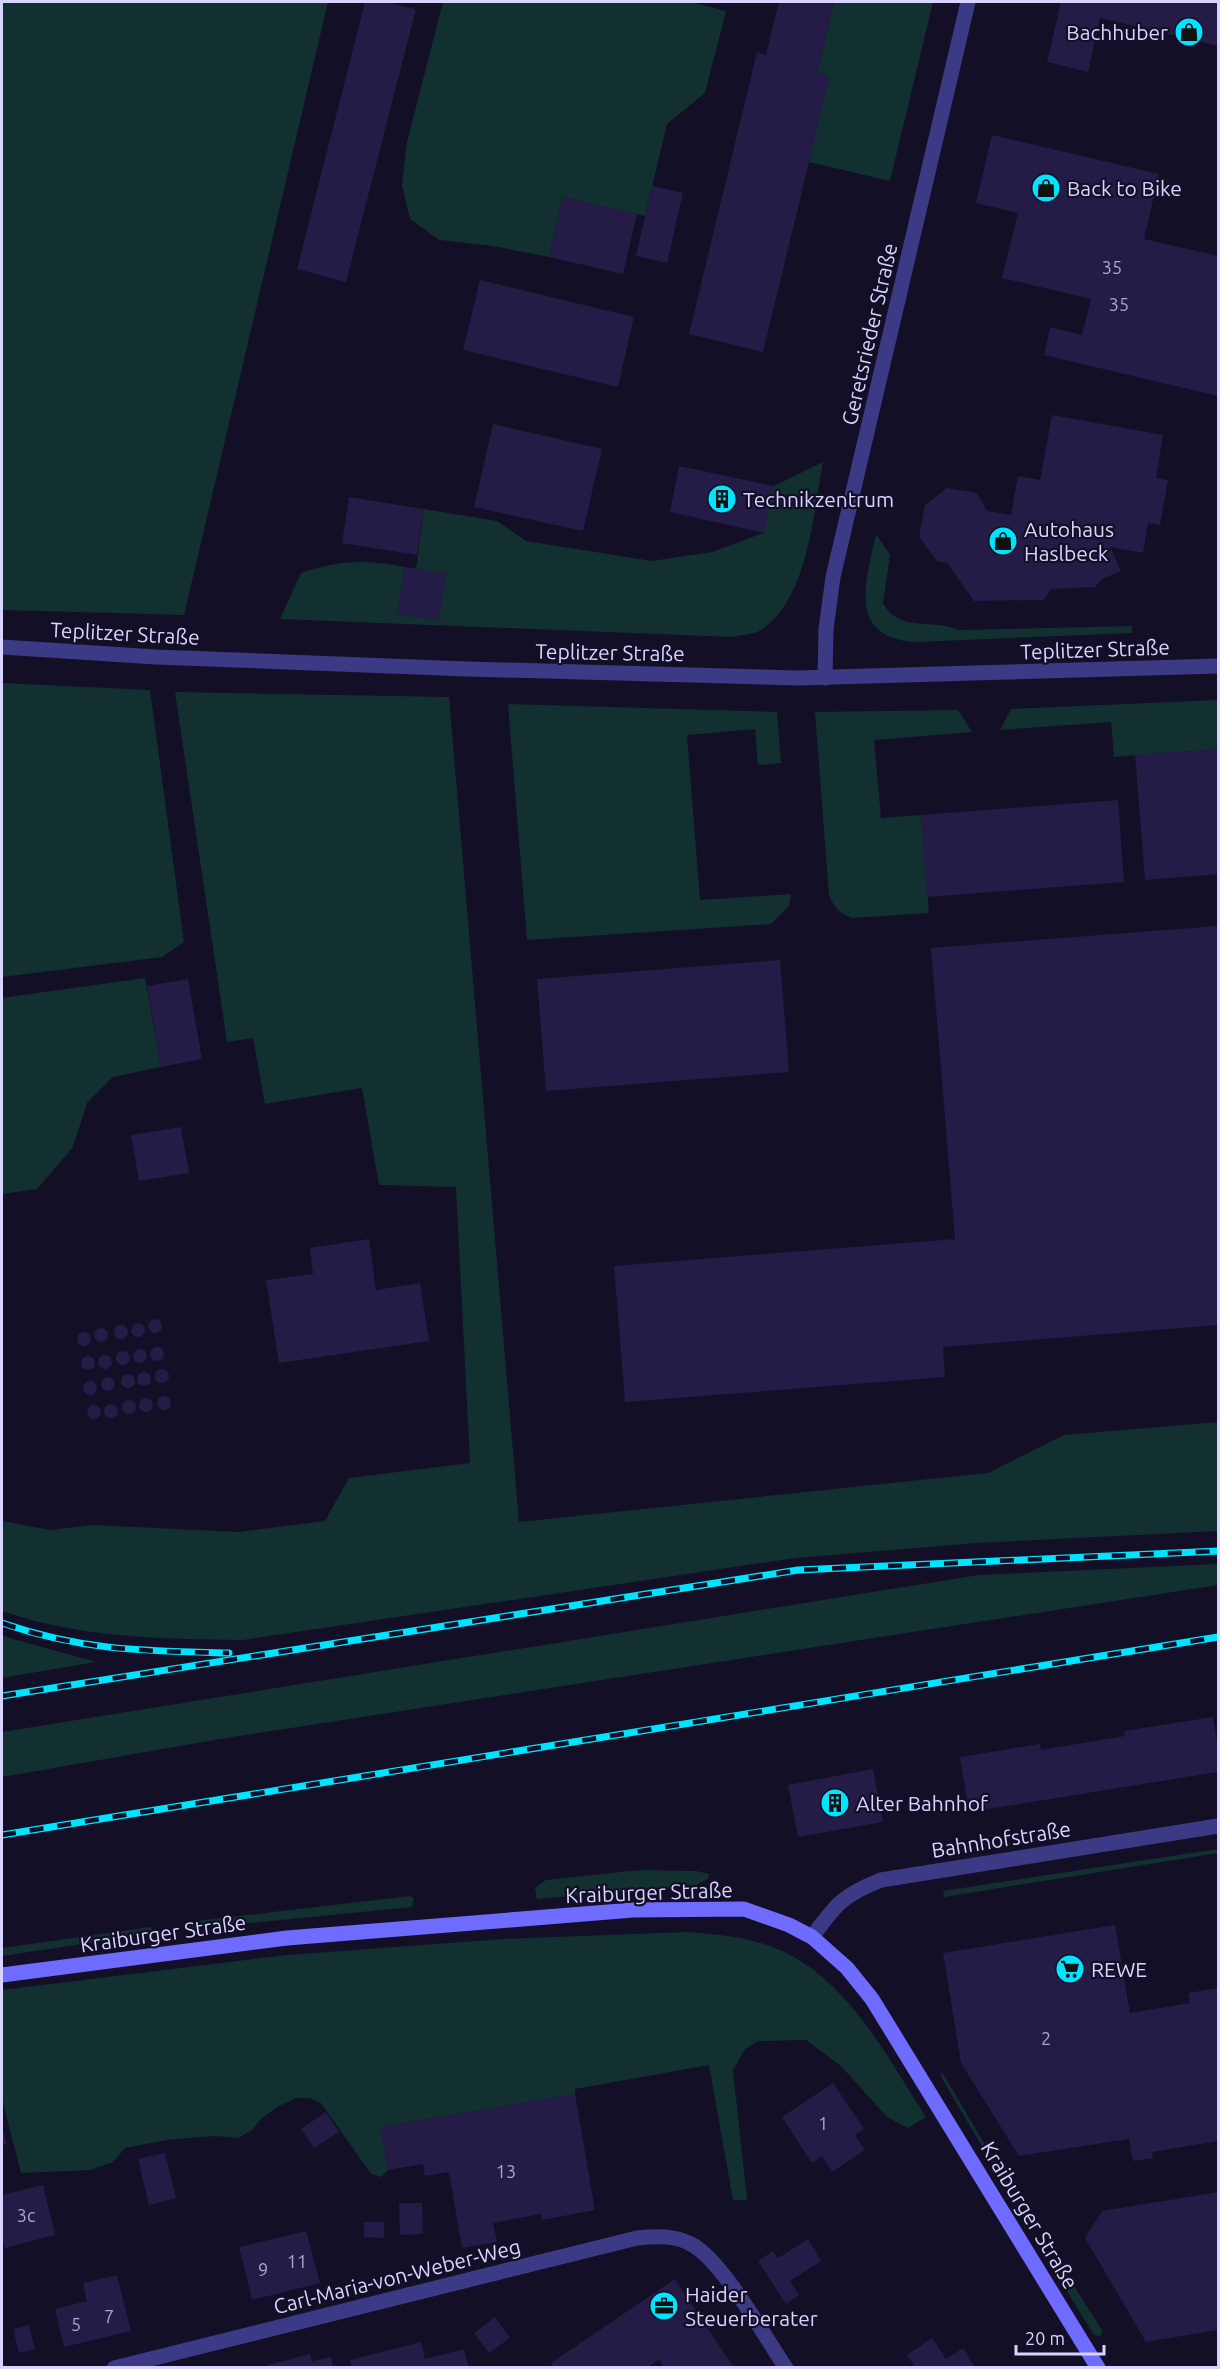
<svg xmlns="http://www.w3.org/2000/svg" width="1220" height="2369" font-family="Ubuntu,sans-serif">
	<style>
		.green { fill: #12302f }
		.building { fill: #241b47 }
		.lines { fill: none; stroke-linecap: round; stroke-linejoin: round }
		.minor { stroke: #3d3a85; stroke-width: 15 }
		.tertiary { stroke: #3d3a85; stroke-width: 15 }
		.secondary { stroke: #6f6bff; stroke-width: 15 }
		.rail-casing { stroke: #00e5ff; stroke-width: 7 }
		.rail { stroke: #130f26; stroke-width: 4.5; stroke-dasharray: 14; stroke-linecap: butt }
		.labels { text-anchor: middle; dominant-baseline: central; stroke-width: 4.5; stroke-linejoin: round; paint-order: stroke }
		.number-label { font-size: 18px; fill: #aca6d1 }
		.poi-label { font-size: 21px; fill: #d9d4ff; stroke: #130f26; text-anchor: start }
		.street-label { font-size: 21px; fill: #d9d4ff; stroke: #130f26 }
	</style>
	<rect width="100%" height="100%" fill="#130f26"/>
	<g class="green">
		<polygon points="2,2 328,2 184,615 2,610"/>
		<polygon points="443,2 691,2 726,11 705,93 667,124 645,216 563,197 549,257 493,246 439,240 410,219 402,185 407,142"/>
		<polygon points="834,2 933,2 890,181 809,162 829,76 817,73"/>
		<path d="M 823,462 C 813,514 808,602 759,631 C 752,635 740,635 732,637 L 280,619 L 301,573 C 339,560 365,559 405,567 L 397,614 L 439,620 L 416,569 L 424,509 L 497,521 L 526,541 L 652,561 L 712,552 L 763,533 L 774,486 Z"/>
		<path d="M 876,534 L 890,555 L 883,603 C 899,633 932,618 959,630 L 1132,626 L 1132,633 L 916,642 C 846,638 866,581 876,534 Z"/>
		<polygon points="2,683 150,690 184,942 162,957 2,977"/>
		<path d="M 175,692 L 449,697 L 519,1522 L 988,1473 L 1064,1435 L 1218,1422 L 1218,1531 L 977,1543 L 795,1558 L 243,1640 C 161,1639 80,1638 2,1611 L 2,1521 L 50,1530 L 93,1525 L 239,1532 L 325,1521 L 349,1478 L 470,1463 L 456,1187 L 379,1185 L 362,1088 L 265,1104 L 253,1038 L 227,1042 Z"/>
		<polygon points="1218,700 1218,749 1114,757 1111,722 1000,730 1011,709"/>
		<polygon points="508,704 777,712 781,763 758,765 755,729 687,735 700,900 791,894 789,906 771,924 527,940"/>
		<path d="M 958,710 L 972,732 L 874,740 L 881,818 L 921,815 L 929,913 L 852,918 C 839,913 834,907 829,895 L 815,712 Z"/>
		<polygon points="145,978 161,1067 113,1077 87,1103 73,1147 37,1189 2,1194 2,998"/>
		<polygon points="1218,1564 1218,1585 220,1739 2,1777 2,1732 979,1575"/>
		<polygon points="2,1635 13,1639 96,1662 2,1678"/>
		<polygon points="1218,1849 1218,1853 944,1897 943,1891"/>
		<polygon points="640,1870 696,1871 709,1874 708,1879 696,1885 537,1899 535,1888 546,1880"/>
		<polygon points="410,1896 414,1898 412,1907 190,1929 184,1925 187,1922"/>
		<polygon points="150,1927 154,1930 150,1934 2,1956 2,1948"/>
		<path d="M 687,1932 C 713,1934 739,1936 764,1944 C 843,1969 884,2052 926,2117 L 908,2128 L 887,2117 L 841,2066 L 806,2040 L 758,2041 L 745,2049 L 733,2070 L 747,2200 L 733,2200 L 709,2065 L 575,2089 L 575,2094 L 381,2127 L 388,2170 L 381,2177 L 371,2174 L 321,2103 L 309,2098 L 296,2098 L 277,2107 L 261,2119 L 252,2130 L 238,2138 L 215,2136 L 167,2140 L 125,2148 L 113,2162 L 90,2170 L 21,2173 L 2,2099 L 2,1990 L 287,1955 L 503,1939 Z"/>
		<polygon points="942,2072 1013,2192 1013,2195 1010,2194 940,2075"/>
		<polygon points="1053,2260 1058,2261 1102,2330 1101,2336 1094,2335 1052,2267"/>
	</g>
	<g class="building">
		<polygon points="365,2 386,2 416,9 346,282 297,269"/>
		<polygon points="779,2 834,2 817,73 830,76 763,352 689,334 757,52 766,55"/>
		<polygon points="1061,2 1218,2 1218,46 1100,18 1088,72 1047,62"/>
		<polygon points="992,135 1159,174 1144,239 1218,256 1218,396 1044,355 1050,327 1082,335 1091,299 1002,278 1018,213 976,203"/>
		<polygon points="652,186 683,193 667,263 636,256"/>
		<polygon points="563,197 637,214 623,274 549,257"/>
		<polygon points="480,280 634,317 618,387 463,350"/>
		<polygon points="1052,415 1163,435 1156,478 1168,480 1160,525 1148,523 1143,553 1110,547 1121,571 1102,579 1095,587 1051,589 1044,600 974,601 947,563 938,562 919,537 925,505 947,488 977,493 987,511 1011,515 1018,476 1040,480"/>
		<polygon points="493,424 602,449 583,531 474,507"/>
		<polygon points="679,466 774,486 764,533 670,512"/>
		<polygon points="349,497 424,509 417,555 342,543"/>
		<polygon points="405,567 446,573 439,620 397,614"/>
		<polygon points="1218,749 1218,874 1145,880 1135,755"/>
		<polygon points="1118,800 1124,882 927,897 921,815"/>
		<polygon points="1218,926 1218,1325 943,1347 945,1377 625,1402 614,1266 955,1239 931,948"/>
		<polygon points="780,960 789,1072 546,1091 537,979"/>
		<polygon points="188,979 202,1059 161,1067 147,986"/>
		<polygon points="181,1127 189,1173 139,1181 131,1135"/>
		<polygon points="369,1239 376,1290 420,1283 429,1341 279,1363 266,1280 313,1274 310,1248"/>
		<circle cx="155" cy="1326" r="7"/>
		<circle cx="138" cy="1330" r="7"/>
		<circle cx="121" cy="1332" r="7"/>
		<circle cx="101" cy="1335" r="7"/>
		<circle cx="84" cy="1339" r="7"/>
		<circle cx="157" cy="1354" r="7"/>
		<circle cx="140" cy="1356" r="7"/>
		<circle cx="123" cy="1358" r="7"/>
		<circle cx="105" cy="1362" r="7"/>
		<circle cx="88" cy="1363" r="7"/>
		<circle cx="162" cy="1376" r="7"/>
		<circle cx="144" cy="1379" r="7"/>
		<circle cx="128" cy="1381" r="7"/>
		<circle cx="108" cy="1384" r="7"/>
		<circle cx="90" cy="1388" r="7"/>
		<circle cx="164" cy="1403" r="7"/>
		<circle cx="146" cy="1405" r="7"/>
		<circle cx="129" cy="1407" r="7"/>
		<circle cx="111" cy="1411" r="7"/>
		<circle cx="94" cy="1412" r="7"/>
		<polygon points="1213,1717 1218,1749 1218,1772 969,1812 960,1757 1040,1744 1041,1750 1125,1736 1124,1731"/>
		<polygon points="873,1769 883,1822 798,1837 788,1785"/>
		<polygon points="1115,1925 1130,2013 1190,2003 1188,1993 1218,1988 1218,2141 1152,2152 1153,2158 1133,2161 1129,2139 1019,2156 961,2063 943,1953"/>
		<polygon points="833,2083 864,2129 855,2135 865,2150 832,2172 822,2156 812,2163 782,2117"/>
		<polygon points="575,2094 595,2210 542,2220 541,2214 493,2223 497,2242 462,2248 449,2172 425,2176 423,2164 388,2170 380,2127"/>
		<polygon points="326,2112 339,2132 314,2148 301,2129"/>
		<polygon points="2,2127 7,2144 2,2145"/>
		<polygon points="165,2153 176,2198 149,2205 138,2159"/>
		<polygon points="43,2185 55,2235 5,2248 2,2238 2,2195"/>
		<polygon points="1218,2192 1218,2330 1146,2342 1085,2238 1102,2211"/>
		<polygon points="399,2203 422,2203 423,2234 400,2235"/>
		<polygon points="364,2222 384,2222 384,2238 364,2237"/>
		<polygon points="306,2231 320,2283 252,2300 239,2247"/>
		<polygon points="808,2239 821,2261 790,2281 799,2295 786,2304 758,2261 773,2251 778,2258"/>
		<polygon points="117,2275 131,2331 64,2347 55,2309 87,2301 83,2283"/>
		<polygon points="675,2279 734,2368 664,2368 659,2359 647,2368 554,2368 551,2363"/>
		<polygon points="495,2317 510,2338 489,2353 474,2333"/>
		<polygon points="29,2325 35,2349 19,2353 13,2329"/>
		<polygon points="932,2338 946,2359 963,2348 975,2368 916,2368 907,2355"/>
		<polygon points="421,2342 425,2359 464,2349 469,2368 352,2368 350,2360"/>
		<polygon points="310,2354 312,2361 331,2357 333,2368 269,2368 268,2365"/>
	</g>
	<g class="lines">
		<g class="minor">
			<polyline points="825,678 826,629 833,577 968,2"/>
			<path d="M 812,1937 C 836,1904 843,1895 881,1880 L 1218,1826"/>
			<path d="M 114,2368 L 637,2238 C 656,2236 674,2235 691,2244 C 722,2260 765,2337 786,2368"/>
		</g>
		<polyline class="tertiary" points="2,647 156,657 467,669 797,678 1218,666"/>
		<polyline class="secondary" points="2,1975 287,1938 633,1910 744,1909 789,1925 812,1937 847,1968 872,1999 1098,2368"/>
		<g class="rail-casing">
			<g id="rail">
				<path d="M 2,1623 C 83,1651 145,1651 229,1653"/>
				<polyline points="2,1696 798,1570 1218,1551"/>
				<polyline points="2,1835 1218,1637"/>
			</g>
		</g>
		<use href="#rail" class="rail"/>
	</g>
	<defs>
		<g id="shop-disc" transform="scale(1.5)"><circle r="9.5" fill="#00e5ff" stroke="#130f26"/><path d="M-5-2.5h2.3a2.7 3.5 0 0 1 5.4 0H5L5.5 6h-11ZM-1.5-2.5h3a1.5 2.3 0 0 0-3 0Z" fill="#111"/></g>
		<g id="building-disc" transform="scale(1.5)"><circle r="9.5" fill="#00e5ff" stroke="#130f26"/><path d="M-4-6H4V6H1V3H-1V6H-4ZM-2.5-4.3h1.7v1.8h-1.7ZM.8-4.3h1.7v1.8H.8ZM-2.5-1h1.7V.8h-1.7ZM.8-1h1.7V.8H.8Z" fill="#111"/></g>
		<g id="supermarket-disc" transform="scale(1.5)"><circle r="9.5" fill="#00e5ff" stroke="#130f26"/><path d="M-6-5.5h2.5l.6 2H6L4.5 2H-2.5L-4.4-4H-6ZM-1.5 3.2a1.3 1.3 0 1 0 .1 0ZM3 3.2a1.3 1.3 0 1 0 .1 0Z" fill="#111"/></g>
		<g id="office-disc" transform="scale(1.5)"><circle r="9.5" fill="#00e5ff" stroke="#130f26"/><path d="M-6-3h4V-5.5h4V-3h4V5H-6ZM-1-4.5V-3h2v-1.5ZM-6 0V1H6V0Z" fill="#111"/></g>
	</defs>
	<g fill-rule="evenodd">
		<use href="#shop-disc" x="1189" y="32"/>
		<use href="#shop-disc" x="1046" y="188"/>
		<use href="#building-disc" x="722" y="499"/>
		<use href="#shop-disc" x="1003" y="541"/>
		<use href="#building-disc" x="835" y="1803"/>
		<use href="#supermarket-disc" x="1070" y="1969"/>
		<use href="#office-disc" x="664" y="2306"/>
	</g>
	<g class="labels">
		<g class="number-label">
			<text x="1112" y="267">35</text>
			<text x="1119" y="304">35</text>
			<text x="1046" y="2038">2</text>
			<text x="823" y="2123">1</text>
			<text x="506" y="2171">13</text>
			<text x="26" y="2215">3c</text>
			<text x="297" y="2261">11</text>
			<text x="263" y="2269">9</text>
			<text x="109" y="2316">7</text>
			<text x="76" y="2324">5</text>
		</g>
		<g class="poi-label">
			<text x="1168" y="32" text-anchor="end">Bachhuber</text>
			<text x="1067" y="188">Back to Bike</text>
			<text x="743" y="499">Technikzentrum</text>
			<text x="1024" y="529">Autohaus<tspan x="1024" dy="24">Haslbeck</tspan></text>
			<text x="856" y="1803">Alter Bahnhof</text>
			<text x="1091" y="1969">REWE</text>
			<text x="685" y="2294">Haider<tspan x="685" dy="24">Steuerberater</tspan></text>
		</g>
		<g class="street-label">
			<text transform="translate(869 334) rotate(-77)">Geretsrieder Straße</text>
			<text transform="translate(125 633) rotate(3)">Teplitzer Straße</text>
			<text transform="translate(1095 649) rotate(-2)">Teplitzer Straße</text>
			<text transform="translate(610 652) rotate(1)">Teplitzer Straße</text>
			<text transform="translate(1001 1839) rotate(-9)">Bahnhofstraße</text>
			<text transform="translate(649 1892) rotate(-2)">Kraiburger Straße</text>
			<text transform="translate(163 1933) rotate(-8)">Kraiburger Straße</text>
			<text transform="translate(1030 2215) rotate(59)">Kraiburger Straße</text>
			<text transform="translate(397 2276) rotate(-14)">Carl-Maria-von-Weber-Weg</text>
		</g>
	</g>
	<rect width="1220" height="2369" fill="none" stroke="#d9d4ff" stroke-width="6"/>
	<path d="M1016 2345v9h88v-9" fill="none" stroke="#d9d4ff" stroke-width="3"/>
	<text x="1025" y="2345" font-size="18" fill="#d9d4ff" stroke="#130f26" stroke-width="4.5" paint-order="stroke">20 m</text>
</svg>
